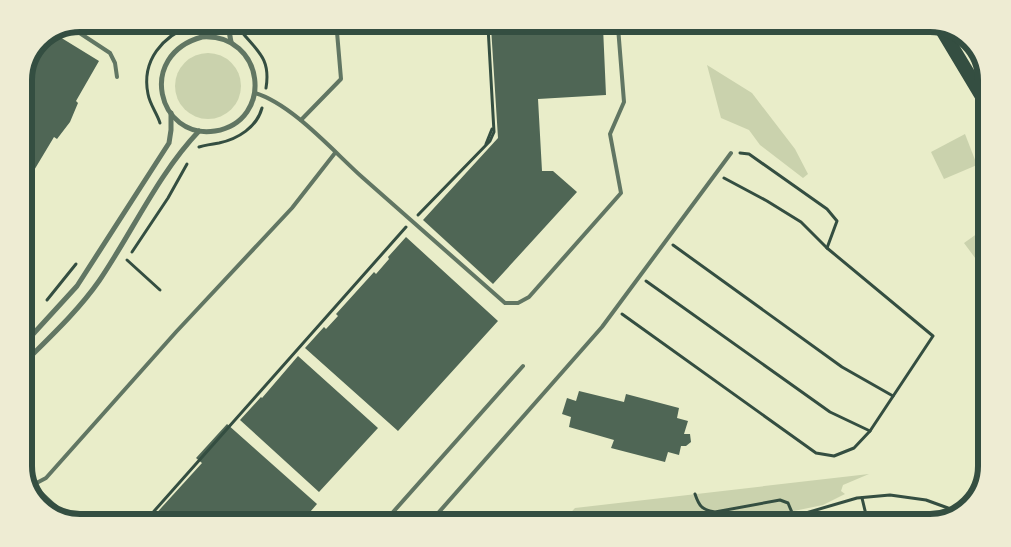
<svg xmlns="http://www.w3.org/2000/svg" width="1011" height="547" font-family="'IBM Plex Sans',sans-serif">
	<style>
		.green { fill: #cad2ad }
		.building { fill: #4f6655 }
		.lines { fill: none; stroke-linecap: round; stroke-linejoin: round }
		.path { stroke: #344e41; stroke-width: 3 }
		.service { stroke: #617663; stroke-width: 4 }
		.minor { stroke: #617663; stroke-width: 5 }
		.trunk { stroke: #344e41; stroke-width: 14 }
		.rim { fill: none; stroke: #344e41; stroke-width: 6 }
	</style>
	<rect width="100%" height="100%" fill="#e9edc9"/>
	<g class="green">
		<circle cx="208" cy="86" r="33"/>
		<polygon points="707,65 752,93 795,149 808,174 803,178 760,145 749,130 721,118"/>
		<polygon points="965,134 977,165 944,179 931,152"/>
		<polygon points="985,228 984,269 984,270 964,243"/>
		<polygon points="869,474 843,485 841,491 845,494 823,505 755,519 749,522 563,521 575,508"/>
	</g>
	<g class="building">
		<polygon points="491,27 603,27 606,95 538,99 542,171 553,171 577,192 493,284 423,220 498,138"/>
		<polygon points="55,34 99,61 76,101 78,103 70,122 57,139 54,137 24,187 24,77 41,40"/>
		<polygon points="406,237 498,321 398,431 305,348 324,327 326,329 338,316 336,314 374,272 376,274 389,259 388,257"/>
		<polygon points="298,356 378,428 319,492 240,420 261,397 262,398"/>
		<polygon points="579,391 624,402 626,394 679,408 677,418 688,421 684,434 690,434 691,442 686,446 681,446 679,455 668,452 665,462 611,448 614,440 569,427 571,417 562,414 567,398 576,401"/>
		<polygon points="227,424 317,504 304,519 152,518 202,463 196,458"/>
	</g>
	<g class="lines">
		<g class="path">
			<path d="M 241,31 C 257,51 271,58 266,88"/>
			<path d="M 160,123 C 157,113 150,105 148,94 C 141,60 163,36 192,25"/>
			<polyline points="486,144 492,129"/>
			<path d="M 199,147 C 206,145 212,144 219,143 C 238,139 257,127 262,108"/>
			<polyline points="740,153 749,154 827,209 837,221 827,248"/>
			<polyline points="418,215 490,141 494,132 488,27"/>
			<polyline points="673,245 842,367 893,396"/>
			<polyline points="132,252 168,198 187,164"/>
			<polyline points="127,260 160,290"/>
			<polyline points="646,281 830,412 870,431"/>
			<polyline points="47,300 76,264"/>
			<polyline points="622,314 816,453 834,456 854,448 870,431 933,336 827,248 801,222 767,201 724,178"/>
			<path d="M 695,494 C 699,506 702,510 715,512 L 780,500 L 788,503 L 796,522"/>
			<polyline points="862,498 868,523"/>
			<polyline points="148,518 406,227"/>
			<polyline points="775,522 857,498 890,495 926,500 948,508 955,516"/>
		</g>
		<g class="service">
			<polyline points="72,28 110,53 115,63 117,77"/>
			<path d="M 255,93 C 292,104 333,151 362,177 C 409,219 457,261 505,303 L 518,303 L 529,297 L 621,193 L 610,134 L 624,102 L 618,27"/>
			<polyline points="301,120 341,79 337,32 331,25"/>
			<polyline points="27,480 67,517"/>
			<polyline points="29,487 46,478 176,332 292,208 335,153"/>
			<polyline points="386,520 523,366"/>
			<polyline points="432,520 602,327 731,153"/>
		</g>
		<g class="minor">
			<polyline points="228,25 231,42"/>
			<path d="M 202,37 C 265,33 275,121 215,131 C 158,140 136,55 202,37 L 210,25"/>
			<polyline points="24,344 77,286 169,143 171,130 171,113"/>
			<path d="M 24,363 C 50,337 78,311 99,281 C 133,231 158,174 199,131"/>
		</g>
		<polyline class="trunk" points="942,30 987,105"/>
	</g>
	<path d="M0 0H1011V547H0ZM80 32H930A48 48 0 0 1 978 80V466A48 48 0 0 1 930 514H80A48 48 0 0 1 32 466V80A48 48 0 0 1 80 32Z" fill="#eeecd3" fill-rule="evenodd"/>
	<path class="rim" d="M80 32H930A48 48 0 0 1 978 80V466A48 48 0 0 1 930 514H80A48 48 0 0 1 32 466V80A48 48 0 0 1 80 32Z"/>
</svg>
